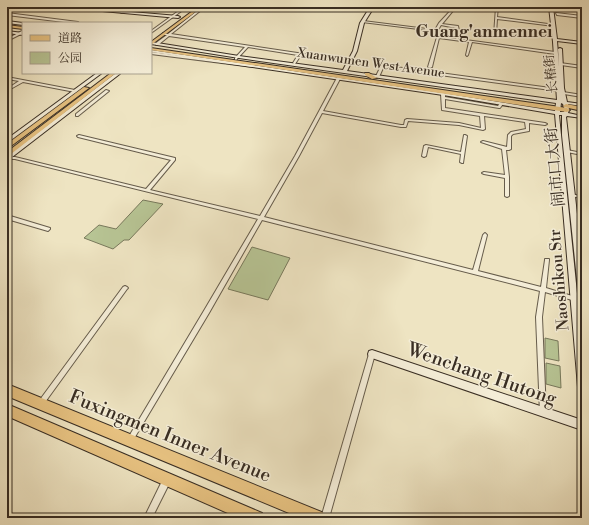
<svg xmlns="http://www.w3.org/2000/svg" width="589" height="525" font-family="'Libre Bodoni','Noto Serif SC',serif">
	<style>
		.green { fill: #b7c494; stroke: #78795c }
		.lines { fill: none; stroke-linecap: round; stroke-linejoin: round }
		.street-casing { stroke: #665c4b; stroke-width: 2 }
		.secondary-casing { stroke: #392e23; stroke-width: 2 }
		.primary-casing { stroke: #392e23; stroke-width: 2 }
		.highway-casing { stroke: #392e23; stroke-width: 2 }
		.street { fill: #f4edd7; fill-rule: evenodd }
		.secondary { fill: #f4edd7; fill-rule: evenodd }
		.primary { fill: #e7c281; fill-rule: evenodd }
		.highway { fill: #e7c281; fill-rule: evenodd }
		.labels { text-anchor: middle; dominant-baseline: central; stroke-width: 3; stroke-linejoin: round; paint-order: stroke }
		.far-street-label { font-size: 13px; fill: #392e23; stroke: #f4edd7 }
		.street-label { font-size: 16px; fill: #392e23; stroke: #f4edd7 }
		.far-district-label { font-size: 17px; font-weight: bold; fill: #392e23; stroke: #f4edd7 }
		.near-street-label { font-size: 19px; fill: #392e23; stroke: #f4edd7 }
	</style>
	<rect width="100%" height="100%" fill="#eee4c2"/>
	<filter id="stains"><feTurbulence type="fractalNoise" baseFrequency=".005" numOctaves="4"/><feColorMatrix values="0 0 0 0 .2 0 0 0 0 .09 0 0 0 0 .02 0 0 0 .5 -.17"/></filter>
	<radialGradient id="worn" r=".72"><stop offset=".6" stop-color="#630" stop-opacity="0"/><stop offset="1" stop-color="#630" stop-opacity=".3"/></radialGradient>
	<g class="green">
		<polygon points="143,200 163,204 129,240 124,240 113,249 84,238 99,225 116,229"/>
		<polygon points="252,247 290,258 268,300 228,289"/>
		<polygon points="545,338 558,341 559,361 545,358"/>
		<polygon points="546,363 560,366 561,388 546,384"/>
	</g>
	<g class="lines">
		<g class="street-casing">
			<g id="street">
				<polygon points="128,7 131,7 122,13 120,12"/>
				<polygon points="184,7 187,7 151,33 151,31"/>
				<polygon points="202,7 205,7 171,34 351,61 352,62 351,63 301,55 295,64 294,64 293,63 298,55 248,47 236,60 235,59 235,58 245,47 169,36 158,45 156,45 156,43 167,35 163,35 163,33 168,34"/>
				<polygon points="454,7 456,7 442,24 458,26 460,35 458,39 555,52 556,53 555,54 472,42 468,55 467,56 466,55 469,42 439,38 432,67 430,68 428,67 437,37 438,36 456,39 458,35 456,28 441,25 438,30 438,31 435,34 434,33 435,31 362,22 363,21 435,30 439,23"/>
				<polygon points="496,7 498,7 497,17 555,25 554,26 497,19 496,34 494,35"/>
				<polygon points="7,13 78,22 79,23 72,23 7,15"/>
				<polygon points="556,13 582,16 582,18 557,15"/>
				<polygon points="22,31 23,31 23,33 7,41 7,39"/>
				<polygon points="151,52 253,65 255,66 253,67 151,54"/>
				<polygon points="560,63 582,66 582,68 561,65 560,64"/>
				<polygon points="381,66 388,66 558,89 560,90 558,91 388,68 383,68 379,77 377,77 376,76"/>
				<polygon points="338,76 341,77 323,111 401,125 404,125 405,120 407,119 459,123 481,128 480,116 442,110 441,94 443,93 445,94 445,97 498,106 500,103 503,104 500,108 499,108 445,99 445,108 545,123 547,124 545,125 529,123 529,131 513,134 511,136 511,149 509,150 506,150 509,177 509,196 507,197 505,196 505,178 484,174 482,173 484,172 505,175 502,149 481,142 483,141 507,147 508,135 511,132 526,129 525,122 484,116 485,129 483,130 459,125 408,121 406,127 401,127 322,113 299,156 264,217 473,270 483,235 485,233 487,235 478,271 541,287 545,260 545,259 549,259 549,260 546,288 582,299 582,303 545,292 542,317 546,413 545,415 543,416 541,415 540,413 536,317 540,291 262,220 209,313 132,442 130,443 128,442 127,440 128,438 205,309 258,219 15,159 7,159 7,157 15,157 146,189 171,160 78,137 77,136 79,135 175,158 175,160 150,190 260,216 295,156"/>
				<polygon points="7,77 75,90 77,91 75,92 23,82 7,91 7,89 19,81 7,79"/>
				<polygon points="106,90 109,91 78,116 76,116 76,114"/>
				<polygon points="563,92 582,95 582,97 564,94 563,94"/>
				<polygon points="464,135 465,135 467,136 463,163 462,163 460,162 461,154 428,147 426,156 424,157 422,156 424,146 426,145 461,152"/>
				<polygon points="567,150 582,153 582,155 567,152"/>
				<polygon points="570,194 582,196 582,198 570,196"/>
				<polygon points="7,215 50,228 50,229 48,231 7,219"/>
				<polygon points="125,286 127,287 128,288 127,289 43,405 41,406 39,405 38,403 39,401 123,287"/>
				<polygon points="372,351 374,352 375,354 329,518 321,518 369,354 370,352"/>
				<polygon points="167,476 170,477 171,480 152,518 144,518 164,477"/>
			</g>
		</g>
		<g class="secondary-casing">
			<g id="secondary">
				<polygon points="59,7 73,7 178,16 180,17 178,18"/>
				<path d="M 370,7 L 374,7 L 364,23 L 357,51 L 347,71 L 557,100 L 553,42 L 549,7 L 553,7 L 557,39 L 582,42 L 582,44 L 557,41 L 559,67 L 558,49 L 560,48 L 562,49 L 564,88 L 567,102 L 582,104 L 582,106 L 568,104 L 569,110 L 568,113 L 582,116 L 582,118 L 567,116 L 566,117 L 582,258 L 582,292 L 579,291 L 578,289 L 562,135 L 562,115 L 559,115 L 582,343 L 582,391 L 579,390 L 578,387 L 555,114 L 443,95 L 151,52 L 151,50 L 443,93 L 555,111 L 556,103 L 239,58 L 151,44 L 151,42 L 239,56 L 343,70 L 353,51 L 360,23 ZM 561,103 L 563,104 L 565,110 L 564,112 L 560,112 Z"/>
				<polygon points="7,21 23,23 23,25 7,23"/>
				<polygon points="7,31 23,33 23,35 7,33"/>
				<polygon points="97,73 102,73 7,143 7,139"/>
				<polygon points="116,73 121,73 7,161 7,156"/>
				<polygon points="372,350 582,420 582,430 369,357 368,354 369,351"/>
			</g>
		</g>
		<g class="primary-casing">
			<g id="primary">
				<polygon points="198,7 202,7 151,45 151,42"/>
				<polygon points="7,25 23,27 23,29 7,27"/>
				<polygon points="151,48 567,108 570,110 567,112 151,50"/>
				<polygon points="111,73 116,73 7,157 7,152"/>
				<polygon points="365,73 369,73 377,78 372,79 365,75"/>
				<polygon points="84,87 89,88 7,149 7,144"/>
			</g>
		</g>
		<g class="highway-casing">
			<g id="highway">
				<polygon points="566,104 582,107 582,111 564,107 563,106"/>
				<polygon points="7,384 324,513 327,518 301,518 7,396"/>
				<polygon points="7,404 262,513 265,518 239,518 7,416"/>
			</g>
		</g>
		<use href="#street" class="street"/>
		<use href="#secondary" class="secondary"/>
		<use href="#primary" class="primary"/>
		<use href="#highway" class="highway"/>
	</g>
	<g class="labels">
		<g class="far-street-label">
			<text transform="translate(371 63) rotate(8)">Xuanwumen West Avenue</text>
			<text transform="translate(551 74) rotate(-96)">长椿街</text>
		</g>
		<g class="street-label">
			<text transform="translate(555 167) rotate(-96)">闹市口大街</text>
			<text transform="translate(559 280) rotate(-95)">Naoshikou Str</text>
		</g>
		<g class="far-district-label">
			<text x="484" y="32">Guang'anmennei</text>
		</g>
		<g class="near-street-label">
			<text transform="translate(482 374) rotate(19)">Wenchang Hutong</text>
			<text transform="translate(170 436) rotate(22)">Fuxingmen Inner Avenue</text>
		</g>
	</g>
	<rect width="589" height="525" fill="none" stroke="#eee4c2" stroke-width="24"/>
	<rect x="8" y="8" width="573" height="509" fill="none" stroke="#392e23" stroke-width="2"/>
	<rect x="12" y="12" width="565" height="501" fill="none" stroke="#392e23"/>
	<rect x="22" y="22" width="130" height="52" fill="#f4edd7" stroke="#a9a18f"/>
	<rect x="30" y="35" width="20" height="6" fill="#e7c281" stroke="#a9a18f"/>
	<text x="58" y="42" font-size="12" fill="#392e23">道路</text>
	<rect x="30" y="52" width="20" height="12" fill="#b7c494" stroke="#a9a18f"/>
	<text x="58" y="62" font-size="12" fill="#392e23">公园</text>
	<rect width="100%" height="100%" filter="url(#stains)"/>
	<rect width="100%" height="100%" fill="url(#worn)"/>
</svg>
